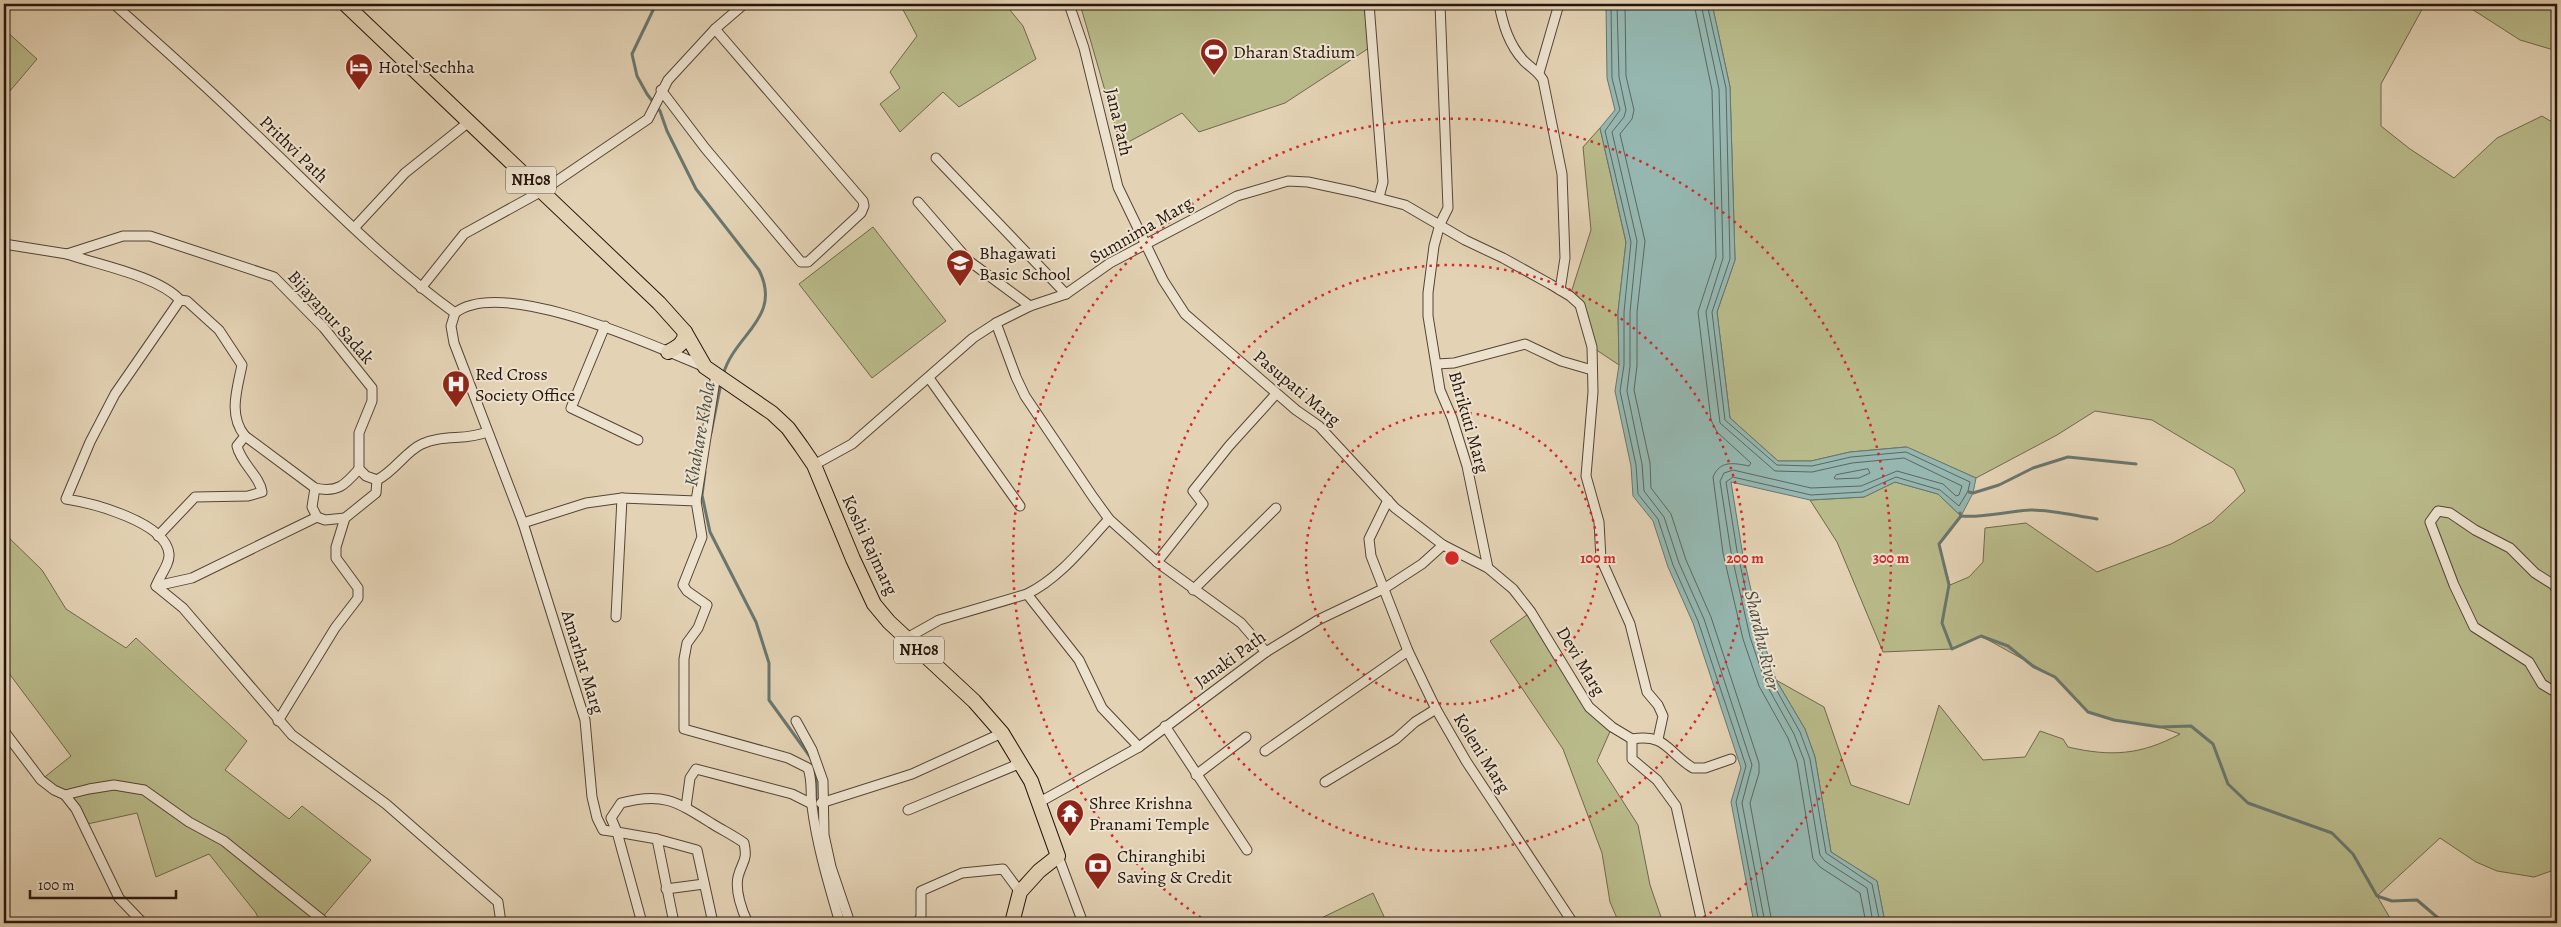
<svg xmlns="http://www.w3.org/2000/svg" width="2561" height="927" font-family="Alegreya,serif">
	<style>
		.green { fill: #b9ba8a; stroke: #70684b }
		.water { fill: #95b7b0; stroke: #69766e }
		.lines { fill: none; stroke-linecap: round; stroke-linejoin: round }
		.shore { stroke: #5e665e; stroke-width: 1 }
		.stream { stroke: #69766e; stroke-width: 3 }
		.minor-casing { stroke: #554436; stroke-width: 11 }
		.primary-casing { stroke: #26150c; stroke-width: 16 }
		.minor { stroke: #ede2ce; stroke-width: 9 }
		.primary { stroke: #e3d2b4; stroke-width: 14 }
		.ring { fill: none; stroke: #d62828; stroke-width: 2.5; stroke-dasharray: 2.5 5 }
		.labels { text-anchor: middle; dominant-baseline: central; stroke-width: 4; stroke-linejoin: round; paint-order: stroke }
		.shield { fill: #ede2ce; stroke: #625246; stroke-width: 1 }
		.shield-label { font-size: 16px; font-weight: bold; fill: #26150c }
		.poi-label { font-size: 18px; fill: #26150c; stroke: #ede2ce; text-anchor: start }
		.street-label { font-size: 18px; fill: #26150c; stroke: #ede2ce }
		.water-label { font-size: 19px; font-style: italic; fill: #4d4e45; stroke: #ede2ce }
		.centre { fill: #d62828; stroke: #ede2ce; stroke-width: 2.5 }
		.ring-label { font-size: 15px; text-anchor: middle; font-weight: bold; fill: #d62828; stroke: #ede2ce; stroke-width: 4; stroke-linejoin: round; paint-order: stroke }
	</style>
	<rect width="100%" height="100%" fill="#e3d2b4"/>
	<filter id="stains"><feTurbulence type="fractalNoise" baseFrequency=".004" numOctaves="4"/><feColorMatrix values="0 0 0 0 .2 0 0 0 0 .09 0 0 0 0 .02 0 0 0 .5 -.17"/></filter>
	<radialGradient id="worn" r=".72"><stop offset=".6" stop-color="#630" stop-opacity="0"/><stop offset="1" stop-color="#630" stop-opacity=".3"/></radialGradient>
	<g class="green">
		<polygon points="900,4 1005,4 1023,26 1036,59 959,107 943,92 900,132 880,104 900,88 890,72 917,36"/>
		<polygon points="1080,4 1364,4 1369,48 1285,103 1199,132 1182,113 1121,146"/>
		<path d="M 1712,4 L 2425,4 L 2381,84 L 2381,126 L 2410,149 L 2454,178 L 2497,138 L 2542,116 L 2557,125 L 2557,869 L 2534,877 L 2497,871 L 2476,862 L 2440,838 L 2377,896 L 2393,923 L 1885,923 L 1877,881 L 1831,852 L 1815,757 L 1805,729 L 1776,680 L 1824,707 L 1851,785 L 1909,805 L 1939,705 L 1983,760 L 2025,757 L 2040,731 L 2063,739 L 2068,747 C 2111,757 2141,755 2180,734 L 2160,727 L 2114,720 L 2088,712 L 2055,677 L 1981,636 L 1952,649 L 1883,652 L 1837,542 L 1810,500 L 1864,497 L 1895,482 L 1938,494 L 1961,516 L 1939,545 L 1950,585 L 1969,577 L 1983,562 L 1985,528 L 2026,523 L 2097,572 L 2171,544 L 2212,522 L 2245,491 L 2234,469 L 2152,420 L 2095,411 L 2057,435 L 1976,478 L 1906,447 L 1850,452 L 1811,461 L 1778,461 L 1730,418 L 1717,312 L 1735,260 L 1730,87 Z"/>
		<polygon points="2464,4 2557,4 2557,51 2520,40"/>
		<polygon points="4,29 37,59 4,98"/>
		<polygon points="1600,128 1626,242 1618,312 1619,365 1592,347 1586,322 1570,296 1591,230 1583,147"/>
		<polygon points="873,227 946,321 872,378 799,284"/>
		<polygon points="4,533 42,570 66,609 126,648 136,638 247,741 225,770 289,819 302,806 371,860 321,919 323,923 260,923 256,913 209,854 156,877 137,813 83,825 76,809 41,780 71,756 5,668"/>
		<polygon points="1531,612 1578,691 1612,727 1597,761 1638,825 1650,885 1663,923 1619,923 1610,902 1602,853 1563,749 1490,641"/>
		<polygon points="1373,893 1387,923 1311,923"/>
	</g>
	<polygon class="water" points="1606,4 1712,4 1730,87 1735,260 1717,312 1730,418 1778,461 1811,461 1850,452 1907,447 1976,478 1973,493 1961,516 1938,494 1895,482 1864,497 1810,500 1731,482 1742,550 1761,634 1776,680 1805,729 1815,757 1831,852 1877,881 1885,923 1754,923 1731,802 1741,768 1693,623 1668,567 1653,521 1633,496 1631,466 1615,391 1619,365 1618,312 1626,242 1600,128 1615,110 1607,78"/>
	<g class="lines">
		<g class="shore">
			<polyline points="1611,4 1612,78 1620,110 1605,131 1631,242 1624,312 1624,365 1620,391 1636,465 1638,494 1658,519 1673,565 1698,621 1746,766 1736,802 1759,923"/>
			<polyline points="1617,4 1619,77 1626,110 1624,117 1612,132 1637,241 1630,312 1630,366 1627,391 1642,464 1644,491 1664,517 1679,563 1704,619 1752,765 1742,803 1765,923"/>
			<polyline points="1625,4 1626,76 1634,110 1632,119 1620,134 1645,241 1637,312 1637,366 1634,390 1650,463 1651,488 1671,514 1686,560 1711,617 1759,763 1759,773 1750,803 1772,923"/>
			<path d="M 1694,4 L 1712,90 L 1716,257 L 1698,312 L 1711,420 L 1717,432 L 1751,463 L 1749,466 C 1734,463 1720,460 1713,477 L 1723,553 L 1743,639 L 1759,686 L 1788,738 L 1797,762 L 1813,859 L 1820,867 L 1860,893 L 1866,923"/>
			<polyline points="1701,4 1719,89 1723,258 1706,312 1720,423 1775,471 1812,472 1852,463 1904,458 1962,486 1959,495 1956,496 1943,484 1897,471 1861,486 1811,488 1733,470 1724,473 1720,481 1731,552 1750,637 1766,684 1794,734 1804,760 1820,855 1825,861 1867,888 1873,923"/>
			<polyline points="1707,4 1726,88 1730,259 1712,312 1725,420 1777,465 1812,466 1851,457 1906,452 1970,482 1968,491 1959,506 1940,490 1896,477 1862,492 1811,495 1733,477 1726,482 1737,551 1756,635 1772,682 1800,732 1810,759 1826,853 1872,884 1880,923"/>
			<polygon points="1868,469 1870,473 1859,478 1836,479 1834,478 1836,475"/>
		</g>
		<g class="stream">
			<path d="M 656,4 L 632,54 L 637,76 L 647,94 L 660,111 L 667,131 L 696,189 L 759,270 C 783,318 734,334 723,375"/>
			<polyline points="711,433 721,383"/>
			<polyline points="705,472 702,495 710,532 756,622 769,663 769,700 811,758"/>
			<polyline points="1969,492 1973,493 1999,485 2033,468 2068,457 2136,464"/>
			<polyline points="1960,513 1961,516 1939,544 1949,585 1942,623 1952,649 1981,636 2008,646 2034,667 2055,677 2088,712 2114,720 2160,727 2191,726 2213,744 2228,784 2248,803 2332,833 2353,854 2377,896 2392,901 2417,900 2444,923"/>
			<path d="M 1961,516 C 1985,518 2007,511 2031,510 C 2053,510 2076,516 2097,519"/>
			<polyline points="812,764 816,777 816,807"/>
		</g>
		<g class="minor-casing">
			<g id="minor">
				<path d="M 114,4 C 158,44 203,83 246,125 C 314,189 379,258 455,313"/>
				<path d="M 1069,4 L 1084,48 L 1118,187 L 1163,280 L 1185,314 L 1296,410 L 1319,426 L 1395,508 L 1443,545 L 1488,568 L 1513,589 L 1531,612 L 1589,707 L 1612,727 L 1632,739 C 1666,733 1668,753 1693,768 L 1705,768 L 1731,759"/>
				<polyline points="1369,4 1383,182 1379,197"/>
				<polyline points="1440,4 1448,208 1440,224 1434,246 1428,293 1428,316 1440,390 1452,418 1467,466 1488,568"/>
				<path d="M 1499,4 C 1503,25 1509,45 1524,61 C 1531,68 1538,71 1543,80 L 1562,174 L 1565,258 L 1560,290"/>
				<polyline points="1539,73 1559,4"/>
				<polyline points="661,90 705,148 801,262 808,262 861,213 864,206 863,201 715,29"/>
				<polyline points="936,158 1066,294"/>
				<polyline points="918,202 969,261 1030,306"/>
				<polyline points="355,227 405,173 470,121"/>
				<path d="M 4,244 L 67,254 L 123,236 L 150,236 L 274,277 L 324,328 L 372,388 L 372,401 L 359,433 L 359,469 L 366,476 L 377,480 C 395,471 406,451 422,444 C 443,434 466,441 487,432"/>
				<path d="M 67,254 C 99,265 158,276 180,300 L 115,394 L 90,442 L 66,499 C 92,503 166,522 169,554 C 170,564 160,575 156,586 L 183,608 L 292,735 L 386,804 L 498,902 L 501,923"/>
				<polyline points="421,288 464,234 542,191 648,119 668,80 715,29 744,4"/>
				<polyline points="455,313 451,326 454,343 523,523 585,720 592,797 597,818 603,830 617,832 642,923"/>
				<path d="M 455,313 C 502,276 654,346 705,367"/>
				<polyline points="996,323 1016,377 1025,396 1093,497 1109,519 1157,562 1241,623 1266,652"/>
				<polyline points="605,326 571,408 638,440"/>
				<polyline points="1437,364 1454,363 1525,344 1561,361 1592,370"/>
				<polyline points="929,378 1020,506"/>
				<path d="M 245,436 L 315,488 C 338,493 345,485 359,469"/>
				<polyline points="814,465 852,444 973,338 996,323 1030,306 1066,294 1110,263 1237,196 1288,181 1308,182 1355,192 1405,205 1465,240 1503,258 1550,284 1570,296 1580,305 1592,347 1593,392 1586,476 1599,522 1601,559 1630,624 1647,692 1658,705 1663,716 1658,739"/>
				<polyline points="315,488 312,507 317,517 325,520 345,518"/>
				<polyline points="1388,500 1369,539 1371,556 1408,651 1436,709 1466,761 1573,923"/>
				<polyline points="696,501 716,374"/>
				<path d="M 523,523 L 586,503 L 622,498 L 696,501 L 702,537 L 683,585 L 687,591 L 707,605 L 698,628 L 687,643 L 684,659 L 684,729 L 788,758 L 808,768 C 813,783 810,792 812,806 C 817,846 829,885 840,923"/>
				<path d="M 158,536 L 195,497 L 248,496 L 262,492 C 260,476 241,464 237,446 L 245,436 C 228,415 237,390 242,365 L 219,330 L 187,301 L 180,300"/>
				<polyline points="1157,562 1203,504 1193,491 1229,446 1276,394"/>
				<polyline points="156,586 192,578 317,517"/>
				<polyline points="1193,590 1276,508"/>
				<polyline points="2557,591 2554,585 2535,573 2510,548 2475,530 2450,513 2438,511 2430,522 2454,585 2474,627 2529,662 2542,684 2557,693"/>
				<polyline points="1027,594 1079,660 1102,708 1139,747"/>
				<polyline points="616,617 622,498"/>
				<path d="M 907,638 L 939,620 L 1027,594 C 1060,578 1084,546 1109,519"/>
				<polyline points="278,721 335,628 358,598 358,588 336,558 336,547 345,518 376,493 377,480"/>
				<polyline points="796,721 812,750 823,781 824,835 831,867 850,923"/>
				<polyline points="1165,726 1247,850"/>
				<polyline points="4,731 41,780 54,790 65,795 76,809 119,898 143,923"/>
				<polyline points="1632,739 1632,759 1657,780 1676,806 1702,923"/>
				<polyline points="1265,751 1408,651"/>
				<polyline points="1196,775 1246,737"/>
				<polyline points="1325,782 1396,739 1415,722 1436,709"/>
				<polyline points="65,795 89,789 114,785 144,790 189,822 224,841 326,923"/>
				<polyline points="821,803 912,774 1002,733"/>
				<polyline points="1038,803 1139,747 1266,652 1318,620 1385,588 1422,564 1443,545"/>
				<polyline points="686,807 690,778 696,769 792,794 812,804"/>
				<polyline points="908,810 1021,763"/>
				<polyline points="657,839 674,923"/>
				<polyline points="1058,856 1083,923"/>
				<polyline points="666,889 704,884"/>
				<path d="M 713,923 L 697,850 L 657,839 L 617,832 L 611,818 L 621,803 C 662,792 676,801 711,823 C 722,830 733,835 744,843 C 748,861 742,861 738,877 C 735,891 742,911 748,923"/>
				<polyline points="917,923 921,917 921,891 962,873 1003,869 1020,892"/>
			</g>
		</g>
		<g class="primary-casing">
			<g id="primary">
				<polyline points="345,4 659,303 685,332 705,367 772,413 788,428 801,446 814,465 853,559 874,604 889,622 974,701 1002,733 1031,781 1058,856 1039,871 1020,892 1012,923"/>
				<path d="M 668,352 C 678,347 685,343 685,332"/>
			</g>
		</g>
		<use href="#minor" class="minor"/>
		<use href="#primary" class="primary"/>
	</g>
	<g class="ring">
		<circle cx="1452" cy="558" r="146"/>
		<circle cx="1452" cy="558" r="293"/>
		<path d="M1207 922A439 439 0 1 1 1697 922"/>
	</g>
	<defs>
		<g id="stadium-pin" transform="scale(1.4375)"><path d="M0 17L-7.5 6A9.5 9.5 0 1 1 7.5 6Z" fill="#8f2418" stroke="#ede2ce"/><path d="M0-5a6.5 5 0 1 0 0 10a6.5 5 0 1 0 0-10ZM-3.5-1.8h7v3.6h-7Z" fill="#fff"/></g>
		<g id="hotel-pin" transform="scale(1.4375)"><path d="M0 17L-7.5 6A9.5 9.5 0 1 1 7.5 6Z" fill="#8f2418" stroke="#ede2ce"/><path d="M-6-4.5h1.5V1H6V5H4.5V3h-9V5H-6ZM-4 0a1.8 1.8 0 1 1 3.6 0ZM.5 0V-2.5h3Q6-2.5 6 0Z" fill="#fff"/></g>
		<g id="school-pin" transform="scale(1.4375)"><path d="M0 17L-7.5 6A9.5 9.5 0 1 1 7.5 6Z" fill="#8f2418" stroke="#ede2ce"/><path d="M0-5L7-2L0 1L-7-2ZM-4 1L0 2.5L4 1V4Q0 6-4 4Z" fill="#fff"/></g>
		<g id="hospital-pin" transform="scale(1.4375)"><path d="M0 17L-7.5 6A9.5 9.5 0 1 1 7.5 6Z" fill="#8f2418" stroke="#ede2ce"/><path d="M-5-5h3v3.5h4V-5h3V5h-3V1.5h-4V5h-3Z" fill="#fff"/></g>
		<g id="temple-pin" transform="scale(1.4375)"><path d="M0 17L-7.5 6A9.5 9.5 0 1 1 7.5 6Z" fill="#8f2418" stroke="#ede2ce"/><path d="M0-6L5-2H3V0L6.5 2.5H4V6H1.5V3h-3V6H-4V2.5H-6.5L-3 0V-2H-5Z" fill="#fff"/></g>
		<g id="bank-pin" transform="scale(1.4375)"><path d="M0 17L-7.5 6A9.5 9.5 0 1 1 7.5 6Z" fill="#8f2418" stroke="#ede2ce"/><path d="M-6-4H6V4H-6ZM0-2.3a2.3 2.3 0 1 0 0 4.6a2.3 2.3 0 1 0 0-4.6Z" fill="#fff"/></g>
	</defs>
	<g fill-rule="evenodd">
		<use href="#stadium-pin" x="1214" y="52"/>
		<use href="#hotel-pin" x="359" y="67"/>
		<use href="#school-pin" x="960" y="263"/>
		<use href="#hospital-pin" x="456" y="384"/>
		<use href="#temple-pin" x="1070" y="813"/>
		<use href="#bank-pin" x="1098" y="866"/>
	</g>
	<g class="labels">
		<g class="shield">
			<rect x="506" y="166.5" width="50" height="27" rx="4"/>
			<rect x="894" y="636.5" width="50" height="27" rx="4"/>
		</g>
		<g class="shield-label">
			<text x="531" y="180">NH08</text>
			<text x="919" y="650">NH08</text>
		</g>
		<g class="poi-label">
			<text x="1233" y="52">Dharan Stadium</text>
			<text x="378" y="67">Hotel Sechha</text>
			<text x="979" y="253">Bhagawati<tspan x="979" dy="21">Basic School</tspan></text>
			<text x="475" y="374">Red Cross<tspan x="475" dy="21">Society Office</tspan></text>
			<text x="1089" y="803">Shree Krishna<tspan x="1089" dy="21">Pranami Temple</tspan></text>
			<text x="1117" y="856">Chiranghibi<tspan x="1117" dy="21">Saving &amp; Credit</tspan></text>
		</g>
		<g class="street-label">
			<text transform="translate(1119 122) rotate(77)">Jana Path</text>
			<text transform="translate(294 149) rotate(44)">Prithvi Path</text>
			<text transform="translate(1141 230) rotate(-30)">Sumnima Marg</text>
			<text transform="translate(331 317) rotate(48)">Bijayapur Sadak</text>
			<text transform="translate(1297 388) rotate(40)">Pasupati Marg</text>
			<text transform="translate(1469 422) rotate(74)">Bhrikuti Marg</text>
			<text transform="translate(870 545) rotate(65)">Koshi Rajmarg</text>
			<text transform="translate(1230 659) rotate(-36)">Janaki Path</text>
			<text transform="translate(1581 661) rotate(59)">Devi Marg</text>
			<text transform="translate(583 662) rotate(73)">Amarhat Marg</text>
			<text transform="translate(1482 753) rotate(58)">Koleni Marg</text>
		</g>
		<g class="water-label">
			<text transform="translate(700 434) rotate(-80)">Khahare Khola</text>
			<text transform="translate(1762 640) rotate(77)">Shardhu River</text>
		</g>
	</g>
	<circle cx="1452" cy="558" r="8" class="centre"/>
	<g class="ring-label">
		<text x="1598" y="563">100 m</text>
		<text x="1745" y="563">200 m</text>
		<text x="1891" y="563">300 m</text>
	</g>
	<rect width="2561" height="927" fill="none" stroke="#e3d2b4" stroke-width="20"/>
	<rect x="5" y="5" width="2551" height="917" fill="none" stroke="#26150c" stroke-width="2.5"/>
	<rect x="10" y="10" width="2541" height="907" fill="none" stroke="#26150c"/>
	<path d="M30 890v8h146v-8" fill="none" stroke="#26150c" stroke-width="2.5"/>
	<text x="38" y="890" font-size="15" fill="#26150c" stroke="#ede2ce" stroke-width="4" paint-order="stroke">100 m</text>
	<rect width="100%" height="100%" filter="url(#stains)"/>
	<rect width="100%" height="100%" fill="url(#worn)"/>
</svg>
